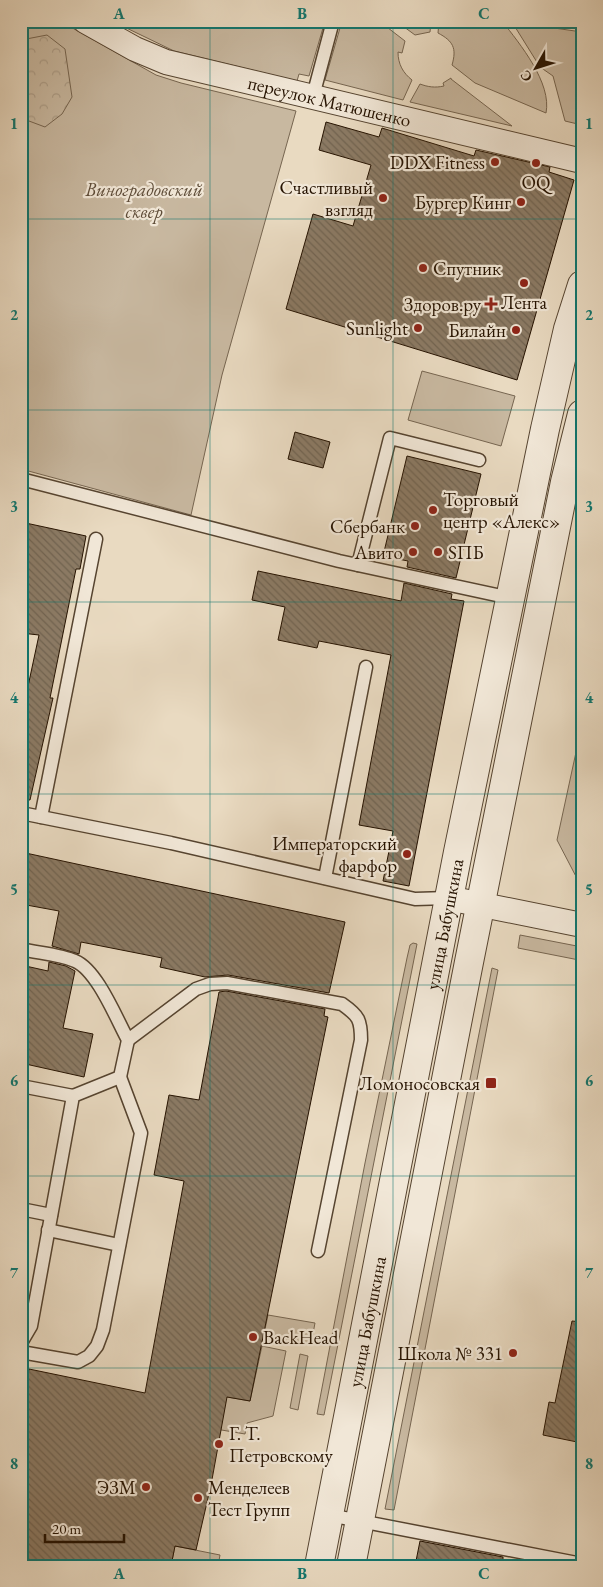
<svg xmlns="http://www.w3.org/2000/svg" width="603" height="1587" font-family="'EB Garamond',serif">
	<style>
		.green { fill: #c8b8a0; stroke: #766550 }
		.forest { fill: url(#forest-crowns); stroke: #766550 }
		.building { fill: url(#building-back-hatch); stroke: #251200 }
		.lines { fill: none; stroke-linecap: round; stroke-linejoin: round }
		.service-casing { stroke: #564430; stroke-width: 15 }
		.minor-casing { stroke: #564430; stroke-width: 26 }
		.tertiary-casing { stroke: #564430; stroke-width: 30 }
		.service { stroke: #f1e7d7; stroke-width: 12 }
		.minor { stroke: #f1e7d7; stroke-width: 24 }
		.tertiary { stroke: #f1e7d7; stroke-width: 28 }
		.grid { fill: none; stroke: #0f766e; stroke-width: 1; stroke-opacity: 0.55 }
		.poi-dot { fill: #8f2418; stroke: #f1e7d7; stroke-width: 2 }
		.labels { text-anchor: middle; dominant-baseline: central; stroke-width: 4.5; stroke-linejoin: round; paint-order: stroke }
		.street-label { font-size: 19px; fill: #251200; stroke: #f1e7d7 }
		.poi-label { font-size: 19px; fill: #251200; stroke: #f1e7d7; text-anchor: end }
		.park-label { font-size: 19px; font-style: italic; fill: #5e4c38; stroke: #f1e7d7 }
		.neatline { fill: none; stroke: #0f766e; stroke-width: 2 }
		.grid-label { font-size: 16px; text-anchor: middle; font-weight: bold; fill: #0f766e }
	</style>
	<defs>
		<pattern id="forest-crowns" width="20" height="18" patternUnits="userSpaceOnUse" patternTransform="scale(1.25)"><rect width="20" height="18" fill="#c8b8a0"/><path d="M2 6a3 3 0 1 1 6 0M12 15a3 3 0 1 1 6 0" fill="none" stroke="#ac9d88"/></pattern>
		<pattern id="building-back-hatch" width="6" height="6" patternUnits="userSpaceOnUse" patternTransform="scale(1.25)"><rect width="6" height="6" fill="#8b7a64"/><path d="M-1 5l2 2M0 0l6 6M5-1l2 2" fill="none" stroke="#716350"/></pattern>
	</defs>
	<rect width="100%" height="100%" fill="#e9dac1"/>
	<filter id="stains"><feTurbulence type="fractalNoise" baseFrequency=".004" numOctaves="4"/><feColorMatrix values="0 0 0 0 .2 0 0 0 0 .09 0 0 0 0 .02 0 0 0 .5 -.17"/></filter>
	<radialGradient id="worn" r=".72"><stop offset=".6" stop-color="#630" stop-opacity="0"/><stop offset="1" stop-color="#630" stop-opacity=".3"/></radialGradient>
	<g class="green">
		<polygon points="21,21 60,21 156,75 181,83 296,111 222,375 191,515 21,469"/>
		<polygon points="112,21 325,21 309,76 299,74 297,81 174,51"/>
		<path d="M 342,21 L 379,21 L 405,41 L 402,53 L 398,52 C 398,64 403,73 412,80 L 403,100 L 325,80 Z"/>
		<polygon points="396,21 431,21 430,32 415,35"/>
		<path d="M 439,21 L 502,21 C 520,44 552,83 546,113 L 475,83 L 452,65 C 457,48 453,41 438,33 Z"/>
		<polygon points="512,22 582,32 582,125 565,121 553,76 540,67"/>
		<path d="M 451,78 L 451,79 L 512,126 L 410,102 L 420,84 C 428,87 435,88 444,86 L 443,83 Z"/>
		<polygon points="422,371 515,396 501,446 408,420"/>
		<polygon points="582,694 582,888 557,840 578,743 579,706"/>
		<polygon points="520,935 582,947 582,958 579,960 518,948"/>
		<polygon points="413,943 417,944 324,1415 317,1414 365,1163 407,958 410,945"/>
		<polygon points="492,968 498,970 394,1510 385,1509"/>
		<polygon points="268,1315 315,1323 311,1344 264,1334"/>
		<polygon points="262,1346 286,1351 273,1416 247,1423 245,1434 198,1426 205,1393 250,1401"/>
		<polygon points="300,1354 308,1356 298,1410 290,1408"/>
		<polygon points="175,1546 220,1555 218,1566 171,1566"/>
	</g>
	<polygon class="forest" points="47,35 65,49 72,97 62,114 45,127 21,118 21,40"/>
	<g class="building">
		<polygon points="326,122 379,137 382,128 474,156 476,150 550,167 549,172 574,180 517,380 286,309 313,214 353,226 371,165 319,150"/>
		<polygon points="295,432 330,442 323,468 288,459"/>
		<polygon points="407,456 481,474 456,578 407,567 408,561 383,556"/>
		<polygon points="21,522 86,536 80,569 76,569 50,698 53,698 30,800 21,799 21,719 39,635 21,633"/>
		<polygon points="258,571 401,601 404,583 452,594 451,599 464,601 409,886 383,881 393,831 359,825 391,655 319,641 317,648 278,640 285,607 252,600"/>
		<polygon points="21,852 345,922 329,993 228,975 205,977 160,967 162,958 81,942 79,954 52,946 59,911 21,904"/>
		<polygon points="49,962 66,966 75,971 63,1028 93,1034 84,1077 21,1063 21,965 48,971"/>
		<polygon points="226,991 325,1009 324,1016 328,1017 250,1401 227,1397 211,1485 196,1550 175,1546 171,1566 21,1566 21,1408 29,1369 145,1393 184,1181 154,1175 169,1095 199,1100 219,992"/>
		<polygon points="572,1321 582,1322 582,1443 543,1435 549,1402 555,1403"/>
		<polygon points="420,1541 503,1557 503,1566 415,1566"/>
	</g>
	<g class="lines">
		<g class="service-casing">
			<g id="service">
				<polyline points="313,96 333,21"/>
				<polyline points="21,479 339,561 510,598"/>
				<polyline points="358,565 390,438 479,460"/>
				<polyline points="21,813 171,843 415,899 448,898"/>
				<polyline points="41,817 96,539"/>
				<polyline points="325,878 366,667"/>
				<path d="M 21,949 C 37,953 60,954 75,961 C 97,970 116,1018 128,1040 L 120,1077 L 73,1096 L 31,1326 L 21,1343"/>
				<path d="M 128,1040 L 196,989 L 210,984 L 227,983 L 342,1004 C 359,1016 361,1020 361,1040 L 318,1251"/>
				<polyline points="21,1086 73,1096"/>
				<polyline points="21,1209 51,1215"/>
				<polyline points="48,1230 119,1245"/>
				<polyline points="21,1352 78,1362 89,1356 97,1346 103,1330 141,1133 120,1077"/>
				<polyline points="329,1515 582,1564"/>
			</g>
		</g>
		<g class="minor-casing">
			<g id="minor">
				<path id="s1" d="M 85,21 L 135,49 L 166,62 L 582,161"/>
				<polyline points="448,898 582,925"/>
			</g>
		</g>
		<g class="tertiary-casing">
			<g id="tertiary">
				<path id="s2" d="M 319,1566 L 458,852 L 545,429 L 568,329 L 582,285"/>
				<polyline points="351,1566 469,962 565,482 582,414"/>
			</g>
		</g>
		<use href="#service" class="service"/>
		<use href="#minor" class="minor"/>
		<use href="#tertiary" class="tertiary"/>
	</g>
	<path class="grid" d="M 210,21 L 210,1566M 393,21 L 393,1566M 21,219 L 582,219M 21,410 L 582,410M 21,602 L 582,602M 21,794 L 582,794M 21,985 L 582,985M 21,1176 L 582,1176M 21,1368 L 582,1368"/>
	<g class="poi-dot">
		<circle cx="495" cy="162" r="5"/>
		<circle cx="536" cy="163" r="5"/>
		<circle cx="383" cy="198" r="5"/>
		<circle cx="521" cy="202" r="5"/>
		<circle cx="423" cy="268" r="5"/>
		<circle cx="524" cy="283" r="5"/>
		<path d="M488.5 296.5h5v5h5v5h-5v5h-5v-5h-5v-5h5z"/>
		<circle cx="418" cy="328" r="5"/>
		<circle cx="516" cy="330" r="5"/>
		<circle cx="433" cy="510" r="5"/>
		<circle cx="415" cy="526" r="5"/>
		<circle cx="413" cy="552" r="5"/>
		<circle cx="438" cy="552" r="5"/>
		<circle cx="407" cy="854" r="5"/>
		<rect x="485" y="1077" width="12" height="12" rx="2.5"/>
		<circle cx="253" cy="1337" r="5"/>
		<circle cx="513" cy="1353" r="5"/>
		<circle cx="219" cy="1444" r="5"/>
		<circle cx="146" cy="1487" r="5"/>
		<circle cx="198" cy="1498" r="5"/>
	</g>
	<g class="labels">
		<g class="street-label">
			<text stroke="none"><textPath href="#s1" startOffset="259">переулок Матюшенко</textPath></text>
			<text stroke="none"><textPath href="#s2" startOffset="654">улица Бабушкина</textPath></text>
			<text stroke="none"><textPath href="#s2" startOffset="249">улица Бабушкина</textPath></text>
		</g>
		<g class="poi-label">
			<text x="485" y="162">DDX Fitness</text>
			<text x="536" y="182" text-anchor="middle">OQ</text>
			<text x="373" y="187">Счастливый<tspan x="373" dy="22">взгляд</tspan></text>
			<text x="511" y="202">Бургер Кинг</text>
			<text x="433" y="268" text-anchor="start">Спутник</text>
			<text x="524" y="302" text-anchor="middle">Лента</text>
			<text x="481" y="304">Здоров.ру</text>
			<text x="408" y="328">Sunlight</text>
			<text x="506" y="330">Билайн</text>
			<text x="443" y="499" text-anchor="start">Торговый<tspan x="443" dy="22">центр «Алекс»</tspan></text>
			<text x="405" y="526">Сбербанк</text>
			<text x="403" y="552">Авито</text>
			<text x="448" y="552" text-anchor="start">SПБ</text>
			<text x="397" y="843">Императорский<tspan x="397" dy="22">фарфор</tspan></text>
			<text x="480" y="1083">Ломоносовская</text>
			<text x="263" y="1337" text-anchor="start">BackHead</text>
			<text x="503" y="1353">Школа № 331</text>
			<text x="229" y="1433" text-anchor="start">Г. Т.<tspan x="229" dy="22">Петровскому</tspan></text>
			<text x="136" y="1487">ЭЗМ</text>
			<text x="208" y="1487" text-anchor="start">Менделеев<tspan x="208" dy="22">Тест Групп</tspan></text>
		</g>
		<g class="park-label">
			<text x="144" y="189">Виноградовский<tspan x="144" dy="22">сквер</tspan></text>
		</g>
	</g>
	<rect width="603" height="1587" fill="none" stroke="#e9dac1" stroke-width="55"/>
	<g transform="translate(536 68) rotate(231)" stroke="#f1e7d7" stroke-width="4" paint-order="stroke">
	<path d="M0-4L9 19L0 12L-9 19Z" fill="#251200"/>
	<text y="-8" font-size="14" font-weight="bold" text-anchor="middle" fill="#251200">С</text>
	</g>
	<path d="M45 1534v8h79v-8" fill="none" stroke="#251200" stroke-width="2.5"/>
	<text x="52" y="1534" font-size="15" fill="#251200" stroke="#f1e7d7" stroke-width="4" paint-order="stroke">20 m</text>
	<rect x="28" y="28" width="548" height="1532" class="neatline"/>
	<g class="grid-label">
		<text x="119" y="19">A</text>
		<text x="302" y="19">B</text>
		<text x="484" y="19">C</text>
		<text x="14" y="129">1</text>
		<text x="589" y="129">1</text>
		<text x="14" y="320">2</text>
		<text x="589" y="320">2</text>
		<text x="14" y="512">3</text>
		<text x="589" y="512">3</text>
		<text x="14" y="703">4</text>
		<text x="589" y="703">4</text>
		<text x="14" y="895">5</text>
		<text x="589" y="895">5</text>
		<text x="14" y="1086">6</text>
		<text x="589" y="1086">6</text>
		<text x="14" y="1278">7</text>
		<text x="589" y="1278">7</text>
		<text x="14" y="1469">8</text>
		<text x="589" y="1469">8</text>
		<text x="119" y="1579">A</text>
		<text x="302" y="1579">B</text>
		<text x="484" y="1579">C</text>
	</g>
	<rect width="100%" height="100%" filter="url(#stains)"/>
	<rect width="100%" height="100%" fill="url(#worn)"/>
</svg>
